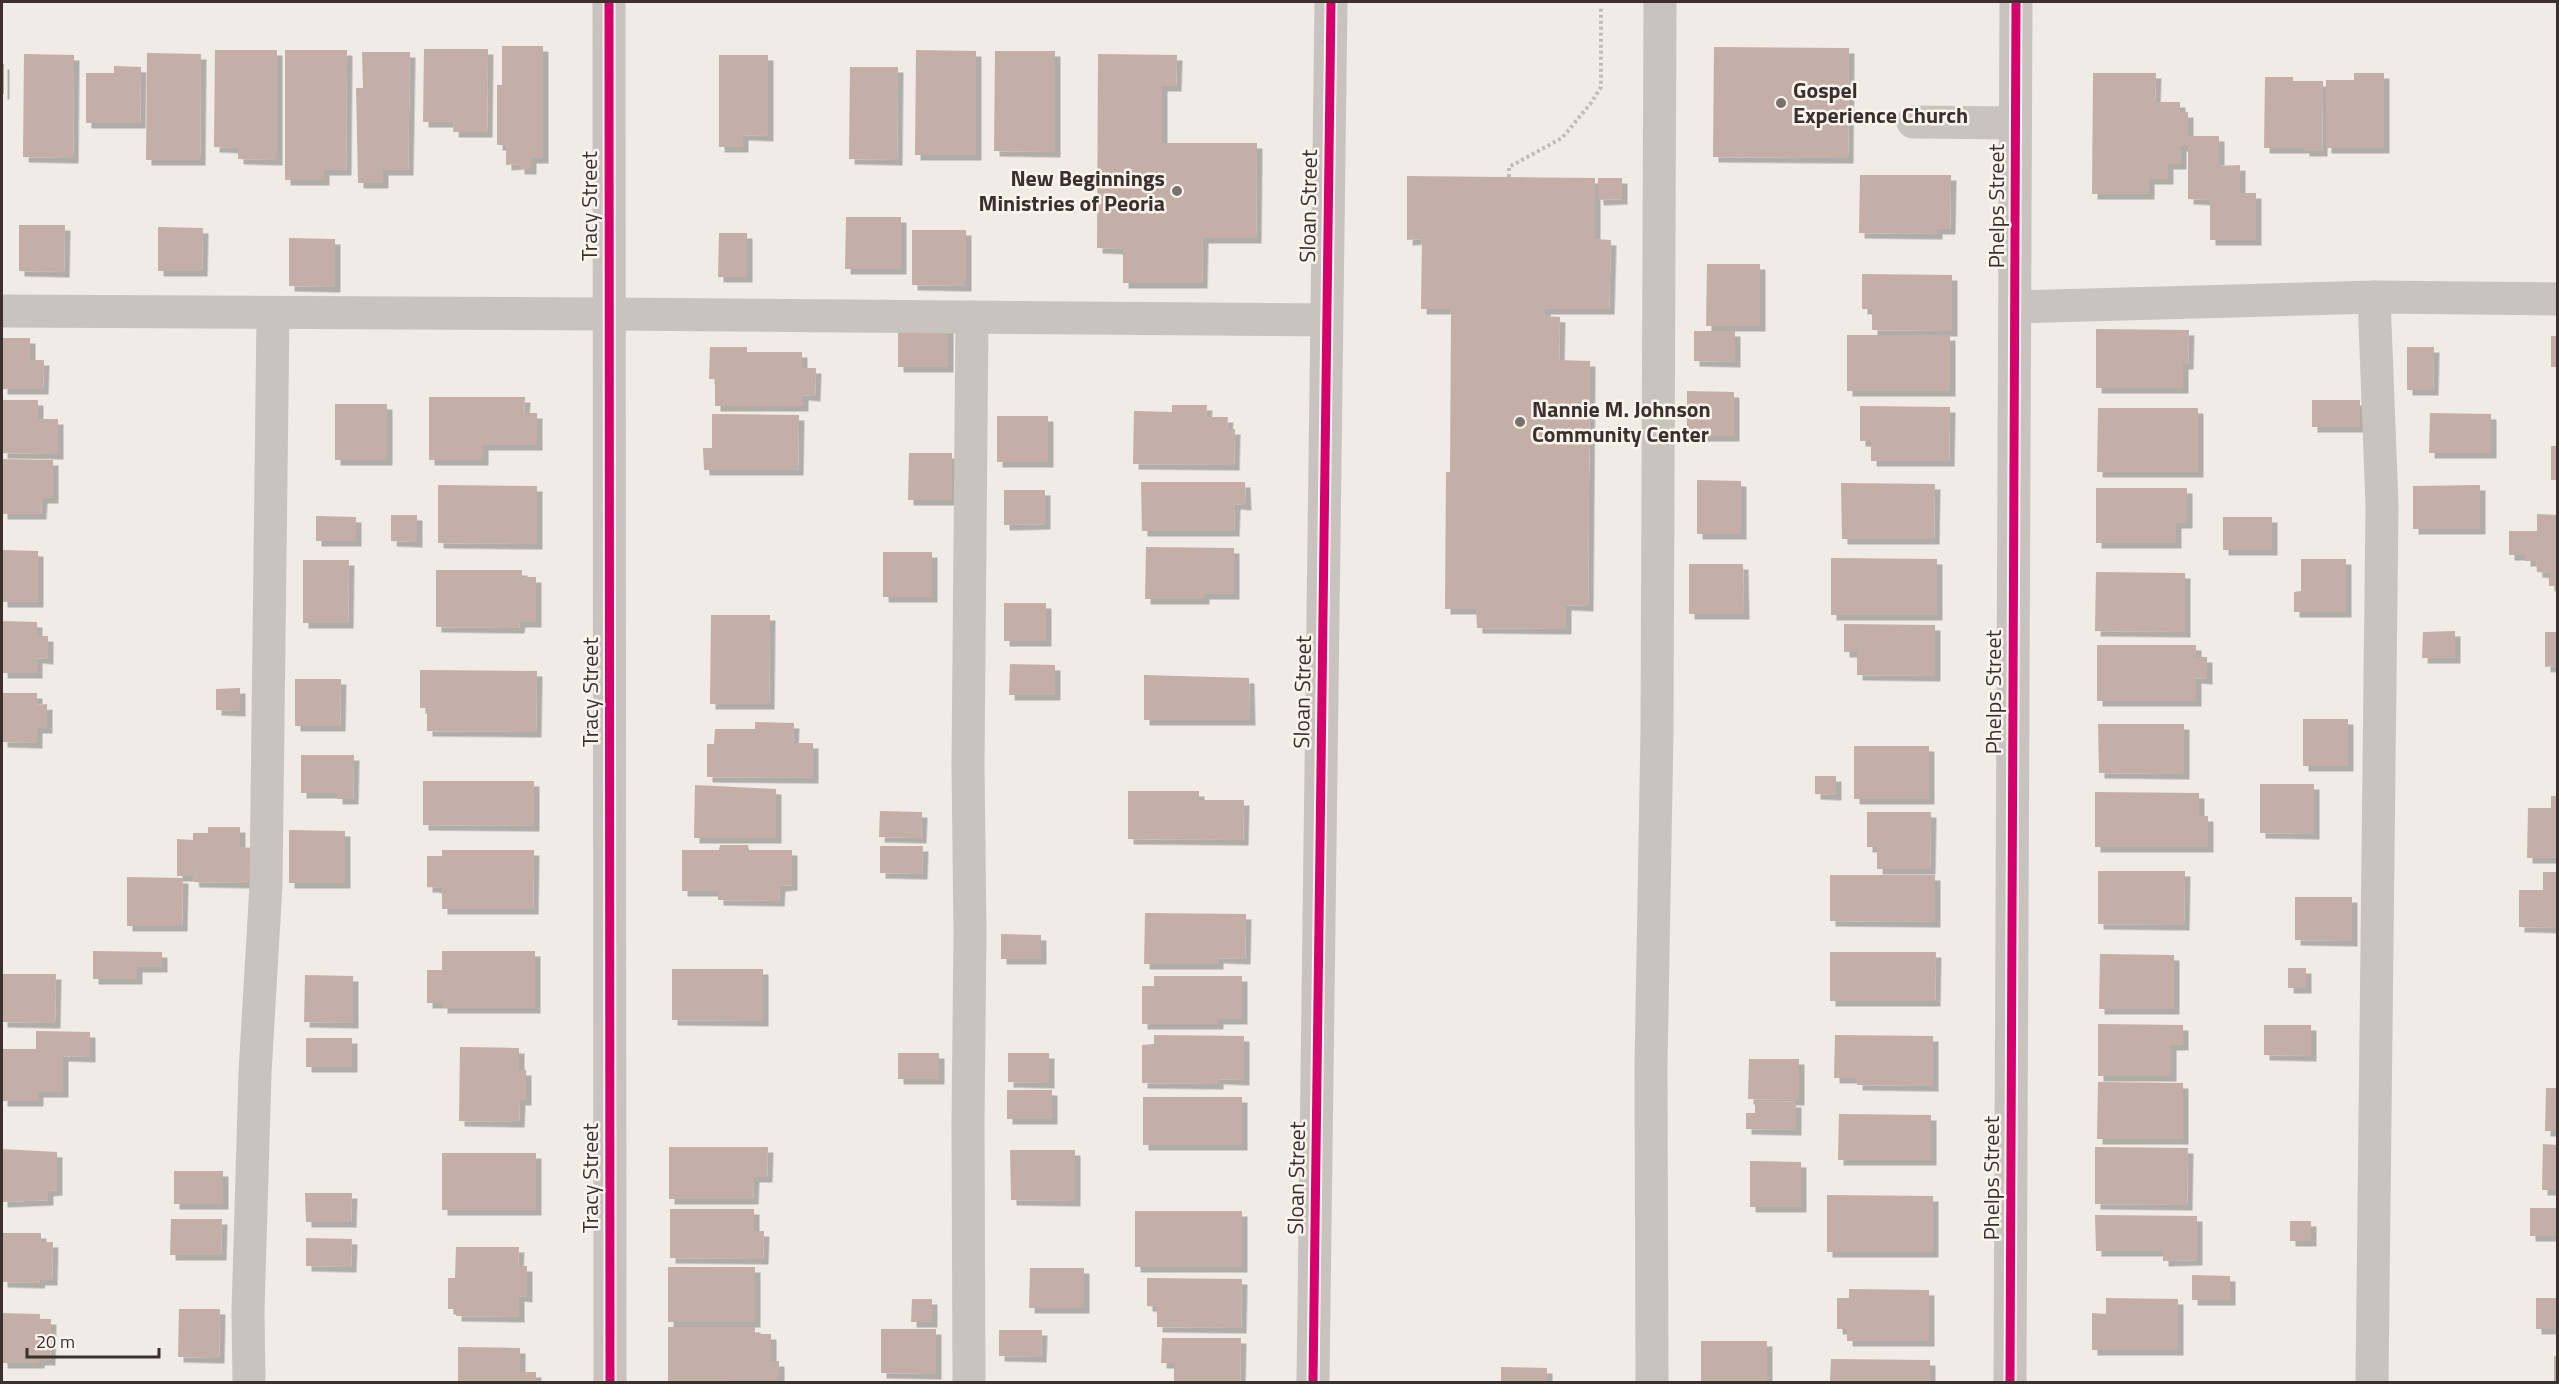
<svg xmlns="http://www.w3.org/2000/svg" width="2559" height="1384" font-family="'Titillium Web',sans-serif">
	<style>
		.building { fill: #c3afa7; filter: url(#shadow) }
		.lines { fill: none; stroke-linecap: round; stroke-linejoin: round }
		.path { stroke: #c2bbb6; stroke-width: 4; stroke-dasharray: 3 3; stroke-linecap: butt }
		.minor { stroke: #c9c3be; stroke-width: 33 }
		.cycleway-casing { stroke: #fbf5ee; stroke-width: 13 }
		.cycleway { stroke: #d6006c; stroke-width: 9 }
		.poi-dot { fill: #7a716c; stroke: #fbf5ee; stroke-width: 2 }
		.labels { text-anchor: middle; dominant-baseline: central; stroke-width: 5; stroke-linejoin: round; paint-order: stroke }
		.poi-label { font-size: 22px; font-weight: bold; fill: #3b302b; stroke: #fbf5ee; text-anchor: start }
		.street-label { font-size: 22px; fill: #3b302b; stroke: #fbf5ee }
	</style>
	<defs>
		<filter id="shadow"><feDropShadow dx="5.5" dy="5.5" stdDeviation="0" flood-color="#0004"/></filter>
	</defs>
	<rect width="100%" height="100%" fill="#f0ebe5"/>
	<g class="building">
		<polygon points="502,46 543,46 543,158 531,158 531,169 519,169 519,164 506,165 506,145 497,145 497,85 502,85"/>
		<polygon points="1714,47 1849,48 1848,158 1713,157"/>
		<polygon points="424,49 488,49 487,132 453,132 454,122 423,122"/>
		<polygon points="215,50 277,50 277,160 238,159 238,148 214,147"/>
		<polygon points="285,50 347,50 346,170 324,170 324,180 285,180"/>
		<polygon points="916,50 976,51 976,155 915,155"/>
		<polygon points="995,51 1055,51 1055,152 994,151"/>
		<polygon points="362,52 410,52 408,170 383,170 383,183 358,183 356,88 363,88"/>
		<polygon points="147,53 201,54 200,160 146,160"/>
		<polygon points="24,54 74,55 73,158 23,157"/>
		<polygon points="1098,54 1177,55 1176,86 1162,86 1162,143 1257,143 1256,238 1203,238 1202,283 1123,283 1123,249 1097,248"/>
		<polygon points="719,55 768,55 768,136 743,135 743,147 719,147"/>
		<rect x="2" y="64" width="2" height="30"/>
		<polygon points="114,66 141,67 140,123 86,123 86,73 114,73"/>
		<polygon points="850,67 898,67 897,160 849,159"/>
		<polygon points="2093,73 2156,73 2155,102 2180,102 2180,112 2188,112 2188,136 2219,136 2219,166 2240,165 2240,193 2256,193 2256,240 2210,240 2210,200 2188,199 2188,146 2181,146 2181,164 2168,164 2168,179 2149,179 2149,194 2092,194"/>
		<polygon points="2354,73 2384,73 2384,148 2326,148 2326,80 2354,80"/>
		<polygon points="2265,77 2293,77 2293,81 2323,81 2322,151 2304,151 2304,148 2264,148"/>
		<polygon points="1860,175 1951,175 1950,229 1937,229 1937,234 1859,233"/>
		<polygon points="1407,176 1595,178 1595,239 1611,240 1609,309 1545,309 1545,316 1560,317 1559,360 1590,361 1588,606 1566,605 1566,629 1477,628 1476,609 1445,609 1446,472 1450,472 1451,309 1421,309 1422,239 1407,240"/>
		<polygon points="1598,178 1622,178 1622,199 1598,200"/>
		<polygon points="846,217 901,217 901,269 845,269"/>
		<polygon points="19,225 65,225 64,272 19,271"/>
		<polygon points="158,227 203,228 202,271 158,271"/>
		<polygon points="912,230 966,230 966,286 912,285"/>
		<polygon points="719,233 747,233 747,277 718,277"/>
		<polygon points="289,238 335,239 335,287 289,286"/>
		<polygon points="1707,264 1760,264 1760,326 1706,326"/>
		<polygon points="1862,274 1952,275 1952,331 1872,330 1872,309 1862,309"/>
		<rect x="898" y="327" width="50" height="40"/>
		<polygon points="2096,329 2189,330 2188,364 2183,364 2183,388 2096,388"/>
		<polygon points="1694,331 1735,331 1735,362 1694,361"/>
		<rect x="1847" y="335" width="103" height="56"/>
		<rect x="2551" y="336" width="7" height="31"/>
		<polygon points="2,338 30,338 30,360 44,360 43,389 2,389"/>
		<polygon points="710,347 747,347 747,352 802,352 802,368 816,368 815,396 803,395 803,406 715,406 715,379 709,379"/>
		<polygon points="2407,347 2434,347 2433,390 2407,390"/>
		<polygon points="1687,391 1734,392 1734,436 1687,436"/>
		<polygon points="429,397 525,397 524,413 537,413 537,445 483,445 483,460 429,460"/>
		<polygon points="2,400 38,400 38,419 58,419 58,454 2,453"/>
		<rect x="2312" y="400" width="48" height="27"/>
		<rect x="335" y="404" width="52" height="56"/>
		<polygon points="1172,405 1207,405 1206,417 1228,417 1227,429 1235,429 1234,465 1133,464 1134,411 1172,412"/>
		<polygon points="1860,406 1950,407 1949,461 1871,461 1871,441 1860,441"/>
		<polygon points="2098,408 2198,408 2198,472 2097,472"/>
		<polygon points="2430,413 2491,414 2491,453 2429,453"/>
		<polygon points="712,414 799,415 798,470 704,470 703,448 712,448"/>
		<rect x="997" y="416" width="51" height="46"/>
		<rect x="2551" y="446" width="7" height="34"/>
		<polygon points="909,453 952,453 952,500 908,500"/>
		<polygon points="2,459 53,460 53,498 42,498 41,514 2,514"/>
		<polygon points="1697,480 1741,481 1741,534 1697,534"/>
		<polygon points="1141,482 1245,482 1246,505 1235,504 1234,531 1142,531"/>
		<polygon points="1841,483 1935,484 1934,539 1842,539"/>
		<polygon points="438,485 537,486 537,544 438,543"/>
		<polygon points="2480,485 2480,529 2413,529 2413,486"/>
		<polygon points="2096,488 2187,488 2187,523 2176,523 2176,543 2096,543"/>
		<polygon points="1004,490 1045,490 1045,524 1004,525"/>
		<polygon points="2537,514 2558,515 2558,586 2549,586 2549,573 2537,572 2536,561 2525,561 2525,555 2509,555 2509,531 2537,531"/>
		<polygon points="391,515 417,515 417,542 391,541"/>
		<polygon points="316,516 356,517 356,541 316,541"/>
		<rect x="2223" y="517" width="49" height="33"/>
		<polygon points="1146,547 1234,548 1234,594 1204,594 1204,599 1145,599"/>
		<polygon points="2,550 38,551 38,602 2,602"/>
		<rect x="883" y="552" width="49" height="45"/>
		<polygon points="1831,558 1937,559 1937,615 1831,615"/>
		<polygon points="2301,559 2346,559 2346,612 2294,612 2294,592 2301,591"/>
		<polygon points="303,560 349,560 348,623 303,623"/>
		<polygon points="1689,564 1743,564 1744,614 1689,614"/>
		<polygon points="436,570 522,570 522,577 536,577 536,622 520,622 519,628 436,627"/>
		<polygon points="2096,572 2185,573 2185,632 2095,631"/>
		<rect x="1004" y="603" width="42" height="38"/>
		<polygon points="711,615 770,615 769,704 710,704"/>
		<polygon points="2,621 37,622 37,636 48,636 48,659 37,658 37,673 2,673"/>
		<polygon points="1844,624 1935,625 1935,676 1857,675 1857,652 1844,652"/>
		<polygon points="2455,631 2455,658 2422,658 2423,632"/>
		<polygon points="2545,632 2558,632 2558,666 2545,667"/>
		<polygon points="2097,645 2196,645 2196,657 2207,657 2207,679 2196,678 2196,701 2097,701"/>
		<polygon points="1010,664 1055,665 1055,695 1009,695"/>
		<polygon points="420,670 537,671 536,732 427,731 427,708 420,708"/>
		<polygon points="1144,675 1249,678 1250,720 1144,720"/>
		<polygon points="295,679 341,679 340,726 295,726"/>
		<polygon points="240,688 240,711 216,710 216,689"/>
		<polygon points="2,693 37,693 37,705 47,704 47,728 37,728 37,743 2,742"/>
		<rect x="2303" y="719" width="45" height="47"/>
		<polygon points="755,722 794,723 793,743 813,743 813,778 707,777 707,744 714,744 715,729 755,729"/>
		<polygon points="2098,724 2184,724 2184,774 2099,773"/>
		<rect x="1854" y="746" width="75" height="53"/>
		<polygon points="301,755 354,755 353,799 337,799 337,793 301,793"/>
		<polygon points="1815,776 1836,776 1836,795 1815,794"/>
		<polygon points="423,781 534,781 534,826 423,825"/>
		<polygon points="2260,784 2314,784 2314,834 2260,833"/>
		<polygon points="695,785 776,789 776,838 694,838"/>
		<polygon points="1128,791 1199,791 1199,800 1244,800 1243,840 1128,839"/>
		<polygon points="2095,792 2199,793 2199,816 2208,816 2208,847 2095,847"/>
		<polygon points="2551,796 2558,796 2558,858 2527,858 2528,808 2551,808"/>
		<polygon points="880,811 922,812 921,838 879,837"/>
		<polygon points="1867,812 1931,812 1930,869 1877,869 1877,847 1867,847"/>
		<polygon points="208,827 240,827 240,847 253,848 253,883 194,882 193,876 177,876 177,839 193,840 193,833 208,833"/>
		<polygon points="289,830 345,831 345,883 289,883"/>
		<polygon points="720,845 748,845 749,850 792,850 792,885 780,886 779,901 718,900 718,891 682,891 682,850 719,850"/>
		<polygon points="880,846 923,846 922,874 880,873"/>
		<polygon points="442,850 534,850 533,909 442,909 442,888 427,887 427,856 442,856"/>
		<polygon points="2098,871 2185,871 2184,925 2098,924"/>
		<polygon points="2543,872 2558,872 2558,928 2519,927 2519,890 2543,890"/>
		<polygon points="1830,875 1935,875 1935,922 1830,921"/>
		<polygon points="127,877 183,878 182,926 127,926"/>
		<polygon points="2295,897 2352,897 2352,941 2295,940"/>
		<polygon points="1145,913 1246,914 1245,959 1218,958 1218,964 1144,964"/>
		<polygon points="1001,934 1041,935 1041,959 1001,959"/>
		<polygon points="93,951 162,952 162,967 137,967 137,979 93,979"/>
		<polygon points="442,951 535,951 535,1008 442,1008 442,1003 427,1003 427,970 442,970"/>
		<polygon points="1830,952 1936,952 1935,1001 1830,1001"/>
		<polygon points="2100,954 2174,955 2174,1009 2099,1009"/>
		<rect x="2288" y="968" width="18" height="20"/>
		<polygon points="672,969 763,969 763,1021 672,1020"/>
		<polygon points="2,974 56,974 55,1023 2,1022"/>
		<polygon points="305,975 353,976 353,1023 304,1022"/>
		<polygon points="1154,976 1242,976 1242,1019 1218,1019 1218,1024 1142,1024 1142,986 1154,986"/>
		<polygon points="2098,1024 2183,1025 2183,1045 2171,1045 2171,1076 2098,1076"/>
		<polygon points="2264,1025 2311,1025 2311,1056 2264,1055"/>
		<polygon points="36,1031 90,1032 90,1057 63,1056 63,1092 38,1092 38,1101 2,1101 2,1049 36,1049"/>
		<polygon points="1154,1035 1244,1036 1244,1080 1218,1079 1218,1084 1142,1083 1142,1045 1154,1044"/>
		<polygon points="1835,1035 1933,1036 1933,1086 1857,1085 1857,1078 1834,1078"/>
		<rect x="306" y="1038" width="46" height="29"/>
		<polygon points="460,1047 519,1048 519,1070 526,1070 526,1100 520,1100 519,1122 459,1121"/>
		<rect x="898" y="1053" width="41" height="26"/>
		<polygon points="1008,1053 1049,1053 1049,1083 1008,1082"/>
		<polygon points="1749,1059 1799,1059 1799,1100 1748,1099"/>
		<polygon points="2098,1082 2183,1083 2183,1139 2097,1139"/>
		<polygon points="2546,1088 2558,1088 2558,1131 2545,1131"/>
		<rect x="1007" y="1090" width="45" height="29"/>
		<rect x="1143" y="1097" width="99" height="48"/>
		<polygon points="1755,1101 1796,1102 1796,1130 1746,1129 1746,1113 1755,1113"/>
		<polygon points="1839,1114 1931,1115 1931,1160 1838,1160"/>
		<polygon points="2543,1144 2558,1145 2558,1190 2542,1190"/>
		<polygon points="669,1147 768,1147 767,1177 754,1177 753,1199 669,1199"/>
		<polygon points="2095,1147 2188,1148 2187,1205 2095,1204"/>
		<polygon points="2,1149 57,1152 57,1190 48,1191 48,1200 2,1202"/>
		<polygon points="1010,1150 1075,1150 1075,1201 1011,1200"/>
		<rect x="442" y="1153" width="94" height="57"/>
		<polygon points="1750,1161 1801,1162 1801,1207 1750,1207"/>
		<rect x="174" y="1171" width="49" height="33"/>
		<polygon points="305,1193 352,1193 351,1222 306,1222"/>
		<polygon points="1827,1195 1933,1196 1933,1252 1827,1252"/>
		<rect x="2530" y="1208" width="28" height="28"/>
		<polygon points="670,1209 754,1209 754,1231 764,1231 763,1259 670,1258"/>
		<rect x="1135" y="1211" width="107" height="56"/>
		<polygon points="2095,1215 2197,1216 2197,1260 2163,1261 2163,1251 2096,1251"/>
		<polygon points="171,1219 222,1219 221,1255 170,1255"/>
		<rect x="2290" y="1221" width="21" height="20"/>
		<polygon points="2,1233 41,1233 41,1242 53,1242 52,1280 40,1280 39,1283 2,1282"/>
		<polygon points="306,1238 352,1239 351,1267 306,1266"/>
		<polygon points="456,1247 519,1247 518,1266 527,1266 527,1297 519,1296 519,1317 456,1316 456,1309 448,1309 448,1278 455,1278"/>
		<rect x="668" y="1267" width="87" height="55"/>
		<polygon points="1030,1268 1084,1268 1084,1308 1029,1308"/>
		<polygon points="2192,1275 2230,1276 2230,1300 2192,1300"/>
		<polygon points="1147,1278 1242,1279 1241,1328 1157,1327 1157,1307 1147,1306"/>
		<polygon points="1849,1289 1929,1290 1929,1341 1847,1341 1847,1329 1837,1329 1837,1298 1849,1298"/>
		<polygon points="2106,1298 2178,1299 2178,1350 2092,1350 2092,1313 2106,1314"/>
		<rect x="2536" y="1298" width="22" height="31"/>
		<polygon points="912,1299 932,1299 932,1322 911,1322"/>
		<polygon points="179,1309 220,1309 219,1358 178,1357"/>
		<polygon points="2,1313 40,1314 40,1319 51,1319 50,1360 39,1360 39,1363 2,1363"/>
		<polygon points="668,1327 755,1327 755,1334 771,1334 771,1361 779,1361 779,1380 728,1380 728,1382 668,1381"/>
		<polygon points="881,1329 936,1329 936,1374 881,1373"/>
		<polygon points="999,1330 1042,1330 1041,1357 999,1356"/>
		<polygon points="1162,1338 1241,1338 1240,1382 1174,1382 1174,1363 1161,1363"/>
		<rect x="1701" y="1341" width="66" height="41"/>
		<polygon points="458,1347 520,1348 520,1372 536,1372 536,1382 458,1382"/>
		<rect x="2554" y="1356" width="4" height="26"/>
		<polygon points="1831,1359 1930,1360 1930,1382 1830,1382"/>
		<polygon points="1501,1367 1547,1368 1547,1382 1501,1382"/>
	</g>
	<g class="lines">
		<polyline class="path" points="1509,177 1509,167 1562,138 1591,103 1601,87 1601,8"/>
		<g class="minor">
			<polyline points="609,2 610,1382"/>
			<polyline points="1913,122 2015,123"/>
			<polyline points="2015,307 2374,297 2558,299"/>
			<polyline points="2,311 609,314 1326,320"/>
			<polyline points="249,1382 248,1311 255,1073 266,885 273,313"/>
			<polyline points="969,1382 968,1122 970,933 968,766 972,317"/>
			<polyline points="1313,1382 1331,2"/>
			<polyline points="1652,1382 1651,1066 1657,731 1660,2"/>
			<polyline points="2010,1382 2016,2"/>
			<polyline points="2372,1382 2382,505 2374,297"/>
		</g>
		<g class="cycleway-casing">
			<g id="cycleway">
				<polyline points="609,2 610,1382"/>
				<polyline points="1313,1382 1331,2"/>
				<polyline points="2010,1382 2016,2"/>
			</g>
		</g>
		<use href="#cycleway" class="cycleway"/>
	</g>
	<g class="poi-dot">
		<circle cx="1781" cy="103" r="6"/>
		<circle cx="1177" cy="191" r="6"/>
		<circle cx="1520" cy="422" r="6"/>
	</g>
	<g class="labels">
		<g class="poi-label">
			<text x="1793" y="90">Gospel<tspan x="1793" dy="25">Experience Church</tspan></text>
			<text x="1165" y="178" text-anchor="end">New Beginnings<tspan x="1165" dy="25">Ministries of Peoria</tspan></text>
			<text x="1532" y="409">Nannie M. Johnson<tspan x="1532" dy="25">Community Center</tspan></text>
		</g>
		<g class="street-label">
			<text transform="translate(589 206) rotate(-90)">Tracy Street</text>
			<text transform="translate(1308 206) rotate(-89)">Sloan Street</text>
			<text transform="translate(1996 206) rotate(-90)">Phelps Street</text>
			<text transform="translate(590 692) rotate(-90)">Tracy Street</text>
			<text transform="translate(1302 692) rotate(-89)">Sloan Street</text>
			<text transform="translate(1993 692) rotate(-90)">Phelps Street</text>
			<text transform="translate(590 1178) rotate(-90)">Tracy Street</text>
			<text transform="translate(1296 1178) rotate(-89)">Sloan Street</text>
			<text transform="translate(1991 1178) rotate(-90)">Phelps Street</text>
		</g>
	</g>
	<rect width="2559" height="1384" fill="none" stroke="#3b302b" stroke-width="6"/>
	<path d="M27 1348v9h132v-9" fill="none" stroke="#3b302b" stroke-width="3"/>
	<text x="36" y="1348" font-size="18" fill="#3b302b" stroke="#fbf5ee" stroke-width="4.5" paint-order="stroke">20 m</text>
</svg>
